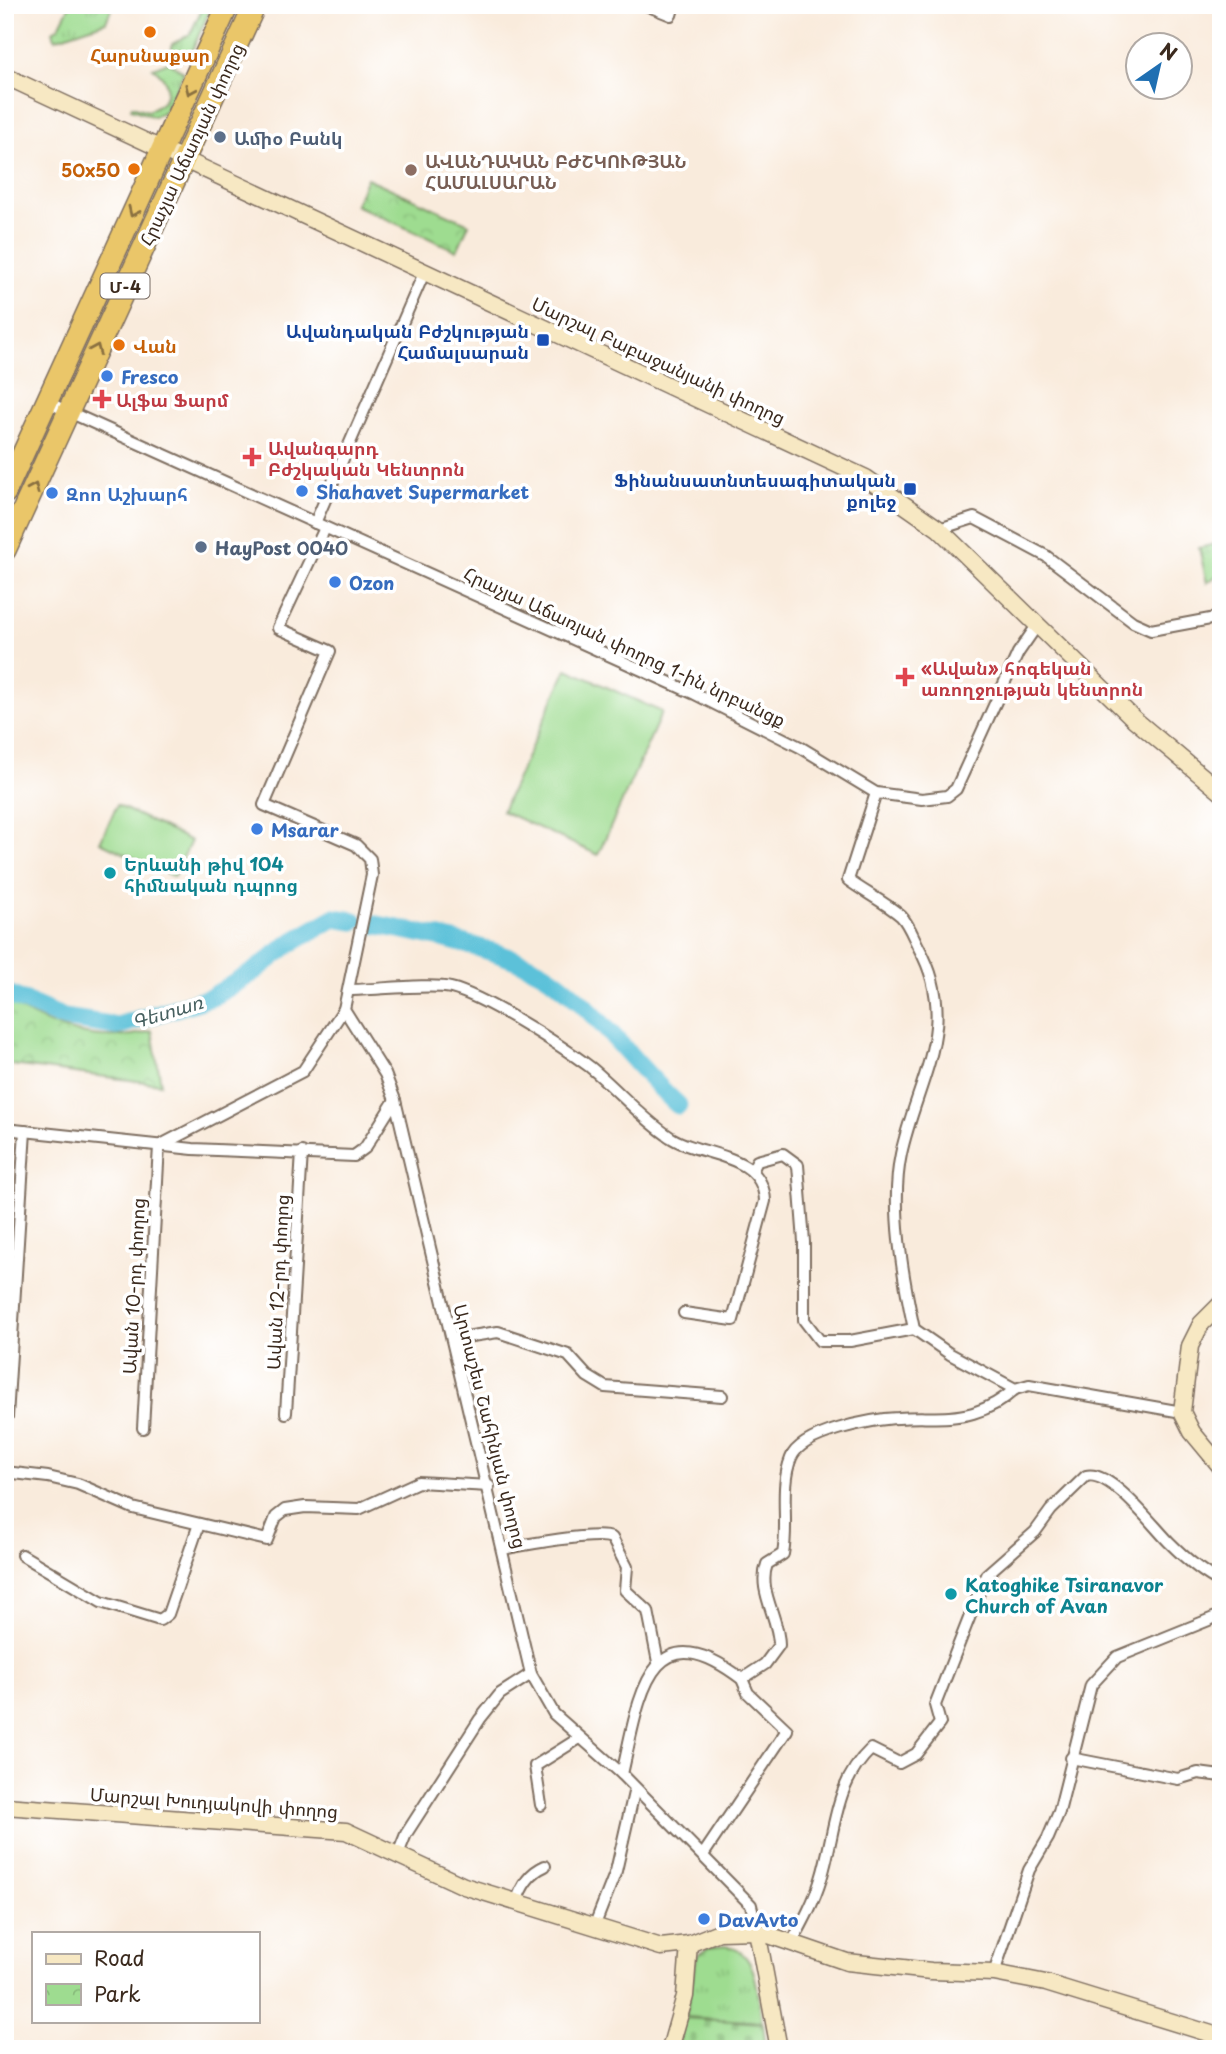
<svg xmlns="http://www.w3.org/2000/svg" width="1226" height="2054" font-family="'Playpen Sans','Noto Sans Armenian',sans-serif">
	<style>
		.grass { fill: url(#grass-tufts); stroke: #6c8357; stroke-width: 2 }
		.cemetery { fill: url(#cemetery-stones); stroke: #6c8357; stroke-width: 2 }
		.park { fill: url(#park-crowns); stroke: #6c8357; stroke-width: 2 }
		.garden { fill: #9edc90; stroke: #6c8357; stroke-width: 2 }
		.lines { fill: none; stroke-linecap: round; stroke-linejoin: round }
		.river { stroke: #5bc1d9; stroke-width: 19 }
		.street-casing { stroke: #7e6e60; stroke-width: 14 }
		.secondary-casing { stroke: #7e6e60; stroke-width: 19 }
		.highway-casing { stroke: #7e6e60; stroke-width: 24 }
		.street { stroke: #fff; stroke-width: 10 }
		.secondary { stroke: #f7e8c3; stroke-width: 16 }
		.highway { stroke: #eac669; stroke-width: 21 }
		.oneway { stroke: #8a7040 }
		.food-dot { fill: #e8710a; stroke: #fff; stroke-width: 2.5 }
		.service-dot { fill: #5c6f8a; stroke: #fff; stroke-width: 2.5 }
		.education-dot { fill: #8d6e63; stroke: #fff; stroke-width: 2.5 }
		.transit-dot { fill: #1a4fb4; stroke: #fff; stroke-width: 2.5 }
		.shop-dot { fill: #3f7fe0; stroke: #fff; stroke-width: 2.5 }
		.health-dot { fill: #e0444e; stroke: #fff; stroke-width: 2.5 }
		.culture-dot { fill: #0f9aa8; stroke: #fff; stroke-width: 2.5 }
		.labels { text-anchor: middle; dominant-baseline: central; stroke-width: 7; stroke-linejoin: round; paint-order: stroke }
		.shield { fill: #fff; stroke: #766a62; stroke-width: 2 }
		.shield-label { font-size: 16px; font-weight: bold; fill: #3b2a1e }
		.food-label { font-size: 18px; font-weight: bold; fill: #c56008; stroke: #fff }
		.service-label { font-size: 18px; font-weight: bold; fill: #4e5e75; stroke: #fff; text-anchor: start }
		.street-label { font-size: 18px; fill: #3b2a1e; stroke: #fff }
		.education-label { font-size: 18px; font-weight: bold; fill: #785e54; stroke: #fff; text-anchor: start }
		.transit-label { font-size: 18px; font-weight: bold; fill: #164399; stroke: #fff; text-anchor: end }
		.shop-label { font-size: 18px; font-weight: bold; fill: #366cbe; stroke: #fff; text-anchor: start }
		.health-label { font-size: 18px; font-weight: bold; fill: #be3a42; stroke: #fff; text-anchor: start }
		.culture-label { font-size: 18px; font-weight: bold; fill: #0d838f; stroke: #fff; text-anchor: start }
		.water-label { font-size: 19px; font-style: italic; fill: #465f5f; stroke: #fff }
	</style>
	<defs>
		<pattern id="grass-tufts" width="24" height="20" patternUnits="userSpaceOnUse" patternTransform="scale(1.75)"><rect width="24" height="20" fill="#9edc90"/><path d="M3 7l-1-3M5 7V3M7 7l1-3M15 17l-1-3M17 17v-4M19 17l1-3" fill="none" stroke="#89bd7c"/></pattern>
		<pattern id="cemetery-stones" width="16" height="16" patternUnits="userSpaceOnUse" patternTransform="scale(1.75)"><rect width="16" height="16" fill="#9edc90"/><path d="M2 7V4a2 2 0 0 1 4 0v3zM10 15v-3a2 2 0 0 1 4 0v3z" fill="#89bd7c"/></pattern>
		<pattern id="park-crowns" width="20" height="18" patternUnits="userSpaceOnUse" patternTransform="scale(1.75)"><rect width="20" height="18" fill="#9edc90"/><path d="M2 6a3 3 0 1 1 6 0M12 15a3 3 0 1 1 6 0" fill="none" stroke="#89bd7c"/></pattern>
	</defs>
	<rect width="100%" height="100%" fill="#fff"/>
	<filter id="ink" filterUnits="userSpaceOnUse"><feTurbulence type="fractalNoise" baseFrequency=".0143" numOctaves="2"/><feDisplacementMap in="SourceGraphic" scale="14" xChannelSelector="R" yChannelSelector="G"/><feConvolveMatrix kernelMatrix="1 2 1 2 8 2 1 2 1" color-interpolation-filters="sRGB"/></filter>
	<filter id="wash" filterUnits="userSpaceOnUse"><feTurbulence type="fractalNoise" baseFrequency=".00686" numOctaves="4" result="noise"/><feDisplacementMap in="SourceGraphic" scale="28" xChannelSelector="R" yChannelSelector="G"/><feGaussianBlur stdDeviation="1.57" result="paint"/><feColorMatrix in="noise" values="0 0 0 0 0 0 0 0 0 0 0 0 0 0 0 0 0 1.4 0 .05"/><feComposite in="paint" operator="in"/></filter>
	<g filter="url(#wash)">
		<rect width="100%" height="100%" fill="#f9ebdc"/>
		<g class="grass">
			<polygon points="70,5 113,5 106,22 55,39 53,31 59,27"/>
			<polygon points="204,5 212,5 191,53 183,58 172,52 172,44 190,34"/>
			<path d="M 168,62 L 184,72 L 165,111 L 154,117 L 131,109 L 132,106 L 148,111 L 163,102 C 171,88 166,77 153,68 Z"/>
			<polygon points="1219,543 1220,573 1207,583 1199,548"/>
			<path d="M 724,1946 C 760,1950 757,1994 762,2022 L 686,2017 L 696,1956 L 708,1948 Z"/>
		</g>
		<polygon class="cemetery" points="685,2018 763,2023 766,2049 677,2049"/>
		<g class="park">
			<polygon points="367,178 469,224 457,251 355,205"/>
			<path d="M 5,1000 C 53,1030 97,1045 152,1031 L 161,1084 L 5,1064 Z"/>
		</g>
		<g class="garden">
			<polygon points="567,669 662,712 598,855 502,811"/>
			<polygon points="117,805 191,841 174,877 100,842"/>
		</g>
		<g class="lines">
			<g class="river">
				<path d="M 372,924 C 422,933 493,947 538,970 C 586,995 635,1067 678,1105"/>
				<polyline points="5,993 64,1018 117,1026 212,997 252,973 289,944 334,918 354,921"/>
			</g>
		</g>
	</g>
	<g filter="url(#ink)">
		<g class="lines">
			<g class="street-casing">
				<g id="street">
					<polyline points="646,5 671,15 674,5"/>
					<polyline points="47,402 695,694 800,747 876,793 922,799 947,796 956,789 1018,653 1038,624"/>
					<polyline points="315,523 424,273"/>
					<polyline points="325,528 278,628 330,651 264,805 356,845 370,859 372,875 344,1009 385,1074 395,1100 531,1674 554,1714 622,1774 751,1905 757,1931"/>
					<polyline points="939,529 974,518 1046,556 1133,622 1151,630 1221,617"/>
					<path d="M 876,793 L 848,880 C 864,892 885,902 901,916 C 909,924 914,939 919,948 C 961,1024 917,1080 901,1154 C 890,1206 903,1278 914,1329 L 950,1354 L 1015,1389 L 1029,1385 L 1182,1412"/>
					<path d="M 350,990 C 374,990 431,983 451,988 C 484,996 562,1046 590,1067 C 617,1089 641,1118 670,1137 C 699,1157 763,1151 765,1201 L 733,1320 L 684,1313"/>
					<polyline points="5,1129 193,1149 354,1156 365,1148 395,1100"/>
					<polyline points="752,1171 757,1161 783,1154 798,1165 804,1242 804,1320 820,1341 850,1341 914,1329"/>
					<polyline points="452,1339 498,1332 568,1355 587,1376 605,1387 722,1396"/>
					<polyline points="286,1413 302,1152"/>
					<polyline points="7,1417 25,1131"/>
					<polyline points="143,1428 159,1146 303,1071 344,1009"/>
					<polyline points="5,1472 48,1477 78,1484 133,1508 267,1540 276,1517 285,1510 305,1507 359,1509 418,1482 489,1486"/>
					<path d="M 503,1549 C 523,1545 597,1531 612,1538 L 627,1567 L 625,1590 L 648,1611 L 658,1662"/>
					<polyline points="22,1555 101,1602 160,1620 168,1614 199,1524"/>
					<path d="M 742,1679 L 765,1664 L 779,1645 C 779,1617 757,1591 767,1564 L 783,1554 C 789,1523 779,1488 791,1458 C 801,1432 873,1419 898,1418 C 923,1416 949,1420 973,1413 C 990,1408 1002,1401 1015,1389"/>
					<polyline points="1071,1758 1178,1779 1198,1773 1221,1776"/>
					<path d="M 622,1774 C 639,1702 647,1606 742,1679 L 748,1693 L 787,1730 L 703,1855"/>
					<polyline points="541,1805 535,1766 578,1739"/>
					<polyline points="398,1854 406,1834 480,1719 500,1694 531,1674"/>
					<path d="M 516,1903 C 521,1886 529,1873 545,1866"/>
					<polyline points="594,1927 616,1871 635,1788"/>
					<path d="M 791,1944 C 803,1922 814,1902 821,1879 C 836,1831 833,1785 871,1749 L 899,1763 L 916,1754 L 940,1723 L 935,1705 L 986,1575 L 1035,1532 L 1051,1510 L 1086,1476 C 1110,1469 1153,1526 1169,1542 C 1184,1557 1202,1573 1221,1582"/>
					<polyline points="994,1973 1029,1870 1048,1838 1059,1812 1091,1685 1117,1657 1221,1615"/>
				</g>
			</g>
			<g class="secondary-casing">
				<g id="secondary">
					<polyline points="5,76 866,478 939,529 1134,719 1221,792"/>
					<polyline points="1221,1304 1201,1324 1190,1346 1182,1412 1192,1432 1221,1467"/>
					<polyline points="5,1806 346,1831 464,1886 661,1947 689,1944 719,1932 757,1931 847,1962 931,1971 994,1973 1046,1983 1221,2037"/>
					<polyline points="757,1931 779,2049"/>
					<polyline points="670,2049 685,1996 689,1944"/>
				</g>
			</g>
			<g class="highway-casing">
				<g id="highway">
					<polyline points="5,493 228,5"/>
					<polyline points="5,550 255,5"/>
				</g>
			</g>
			<use href="#street" class="street"/>
			<use href="#secondary" class="secondary"/>
			<use href="#highway" class="highway"/>
		</g>
		<defs><path id="oneway-chevron" d="M-2-3.5L2.5 0L-2 3.5" fill="none" stroke-width="1.6" stroke-linecap="round" stroke-linejoin="round" transform="scale(1.75)"/></defs>
		<g class="oneway">
			<use href="#oneway-chevron" transform="translate(190 90) rotate(114)"/>
			<use href="#oneway-chevron" transform="translate(133 212) rotate(115)"/>
			<use href="#oneway-chevron" transform="translate(96 349) rotate(-66)"/>
			<use href="#oneway-chevron" transform="translate(34 488) rotate(-66)"/>
		</g>
	</g>
	<g class="food-dot">
		<circle cx="150" cy="32" r="7"/>
		<circle cx="134" cy="169" r="7"/>
		<circle cx="119" cy="345" r="7"/>
	</g>
	<g class="service-dot">
		<circle cx="220" cy="137" r="7"/>
		<circle cx="201" cy="547" r="7"/>
	</g>
	<circle class="education-dot" cx="411" cy="170" r="7"/>
	<g class="transit-dot">
		<rect x="536" y="333" width="14" height="14" rx="3.5"/>
		<rect x="903" y="482" width="14" height="14" rx="3.5"/>
	</g>
	<g class="shop-dot">
		<circle cx="107" cy="376" r="7"/>
		<circle cx="302" cy="491" r="7"/>
		<circle cx="52" cy="493" r="7"/>
		<circle cx="335" cy="582" r="7"/>
		<circle cx="257" cy="829" r="7"/>
		<circle cx="704" cy="1919" r="7"/>
	</g>
	<g class="health-dot">
		<path d="M98.5 388.5h7v7h7v7h-7v7h-7v-7h-7v-7h7z"/>
		<path d="M248.5 446.5h7v7h7v7h-7v7h-7v-7h-7v-7h7z"/>
		<path d="M901.5 666.5h7v7h7v7h-7v7h-7v-7h-7v-7h7z"/>
	</g>
	<g class="culture-dot">
		<circle cx="110" cy="873" r="7"/>
		<circle cx="951" cy="1594" r="7"/>
	</g>
	<g class="labels">
		<rect class="shield" x="100.5" y="273.5" width="49" height="25" rx="5"/>
		<g class="shield-label">
			<text x="125" y="286">Մ-4</text>
		</g>
		<g class="food-label">
			<text x="150" y="54">Հարսնաքար</text>
			<text x="120" y="169" text-anchor="end">50x50</text>
			<text x="133" y="345" text-anchor="start">Վան</text>
		</g>
		<g class="service-label">
			<text x="234" y="137">Ամիօ Բանկ</text>
			<text x="215" y="547">HayPost 0040</text>
		</g>
		<g class="street-label">
			<text transform="translate(191 144) rotate(-65)">Հրաչյա Աճառյան փողոց</text>
			<text transform="translate(659 360) rotate(25)">Մարշալ Բաբաջանյանի փողոց</text>
			<text transform="translate(625 646) rotate(25)">Հրաչյա Աճառյան փողոց 1-ին նրբանցք</text>
			<text transform="translate(277 1282) rotate(-87)">Ավան 12-րդ փողոց</text>
			<text transform="translate(133 1286) rotate(-87)">Ավան 10-րդ փողոց</text>
			<text transform="translate(491 1426) rotate(76)">Արտաշես Շահինյան փողոց</text>
			<text transform="translate(214 1802) rotate(4)">Մարշալ Խուդյակովի փողոց</text>
		</g>
		<g class="education-label">
			<text x="425" y="160">ԱՎԱՆԴԱԿԱՆ ԲԺՇԿՈՒԹՅԱՆ<tspan x="425" dy="21">ՀԱՄԱԼՍԱՐԱՆ</tspan></text>
		</g>
		<g class="transit-label">
			<text x="529" y="330">Ավանդական Բժշկության<tspan x="529" dy="21">Համալսարան</tspan></text>
			<text x="896" y="479">Ֆինանսատնտեսագիտական<tspan x="896" dy="21">քոլեջ</tspan></text>
		</g>
		<g class="shop-label">
			<text x="121" y="376">Fresco</text>
			<text x="316" y="491">Shahavet Supermarket</text>
			<text x="66" y="493">Զոո Աշխարհ</text>
			<text x="349" y="582">Ozon</text>
			<text x="271" y="829">Msarar</text>
			<text x="718" y="1919">DavAvto</text>
		</g>
		<g class="health-label">
			<text x="116" y="399">Ալֆա Ֆարմ</text>
			<text x="268" y="447">Ավանգարդ<tspan x="268" dy="21">Բժշկական Կենտրոն</tspan></text>
			<text x="921" y="667">«Ավան» հոգեկան<tspan x="921" dy="21">առողջության կենտրոն</tspan></text>
		</g>
		<g class="culture-label">
			<text x="124" y="863">Երևանի թիվ 104<tspan x="124" dy="21">հիմնական դպրոց</tspan></text>
			<text x="965" y="1584">Katoghike Tsiranavor<tspan x="965" dy="21">Church of Avan</tspan></text>
		</g>
		<g class="water-label">
			<text transform="translate(167 1011) rotate(-17)">Գետառ</text>
		</g>
	</g>
	<rect width="1226" height="2054" fill="none" stroke="#fff" stroke-width="28"/>
	<rect x="32" y="1932" width="228" height="91" fill="#ffffff" stroke="#b1aaa5" stroke-width="2"/>
	<rect x="46" y="1954" width="35" height="10" fill="#f7e8c3" stroke="#b1aaa5" stroke-width="2"/>
	<text x="94" y="1966" font-size="21" fill="#3b2a1e">Road</text>
	<rect x="46" y="1984" width="35" height="21" fill="url(#park-crowns)" stroke="#b1aaa5" stroke-width="2"/>
	<text x="94" y="2002" font-size="21" fill="#3b2a1e">Park</text>
	<g transform="translate(1159 66) rotate(34)"><circle r="33" fill="#ffffff" stroke="#b1aaa5" stroke-width="2"/>
	<path d="M0-5L12 26L0 18L-12 26Z" fill="#1f6fb2"/>
	<text y="-10" font-size="19" font-weight="bold" text-anchor="middle" fill="#3b2a1e">N</text>
	</g>
</svg>
